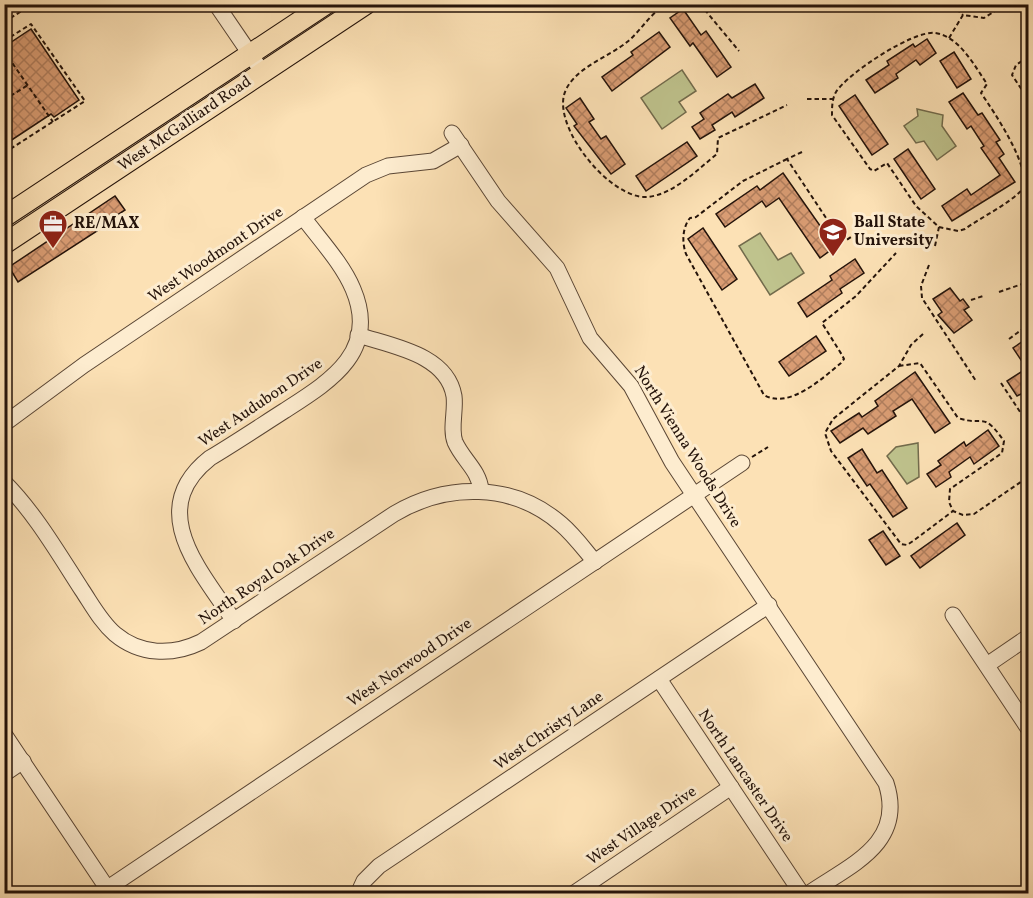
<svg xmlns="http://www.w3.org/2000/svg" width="1033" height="898" font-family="Vollkorn,serif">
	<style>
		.green { fill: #bfc38d; stroke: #726b4c; stroke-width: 1.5 }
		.building { fill: url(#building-cross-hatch); stroke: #24130a; stroke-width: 1.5 }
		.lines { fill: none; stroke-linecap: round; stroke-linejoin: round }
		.minor-casing { stroke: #5a4635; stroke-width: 17 }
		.major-casing { stroke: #24130a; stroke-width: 22 }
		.path { stroke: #24130a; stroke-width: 2; stroke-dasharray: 4.5 3; stroke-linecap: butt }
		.minor { stroke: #fdeccf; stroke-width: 15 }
		.major { stroke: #fce1b5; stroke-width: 20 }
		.labels { text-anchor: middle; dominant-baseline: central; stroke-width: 6; stroke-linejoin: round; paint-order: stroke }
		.street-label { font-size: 16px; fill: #24130a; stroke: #fdeccf }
		.poi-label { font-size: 16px; font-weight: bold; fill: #24130a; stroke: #fdeccf; text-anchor: start }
	</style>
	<defs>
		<pattern id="building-cross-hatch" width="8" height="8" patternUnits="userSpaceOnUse" patternTransform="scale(1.5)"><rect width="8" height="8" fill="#d99c73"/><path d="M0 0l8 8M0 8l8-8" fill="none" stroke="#b07e5d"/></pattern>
	</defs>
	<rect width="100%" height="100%" fill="#fce1b5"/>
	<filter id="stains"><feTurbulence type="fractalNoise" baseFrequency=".00333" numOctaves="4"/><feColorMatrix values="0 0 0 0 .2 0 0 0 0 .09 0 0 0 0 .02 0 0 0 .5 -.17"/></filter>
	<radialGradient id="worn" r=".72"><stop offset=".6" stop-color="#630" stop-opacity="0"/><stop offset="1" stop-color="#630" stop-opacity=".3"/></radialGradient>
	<g class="green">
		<polygon points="682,70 696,91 679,102 686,112 662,129 641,98"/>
		<polygon points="917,109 943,115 942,126 956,146 937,160 924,141 916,143 904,126 918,116"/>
		<polygon points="760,233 778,260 791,253 804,273 770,295 739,246"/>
		<polygon points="918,443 919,477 907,484 887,456 896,447"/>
	</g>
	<g class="building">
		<polygon points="683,9 701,35 706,31 731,67 717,77 693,43 690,46 670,18"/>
		<polygon points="31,29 79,100 54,117 51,114 4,145 4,47"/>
		<polygon points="659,32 670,47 612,91 602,77 633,55 631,52"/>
		<polygon points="927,39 936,53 920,65 916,60 896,74 898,78 875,93 866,80 889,65 887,61 913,44 915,47"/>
		<polygon points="954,52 971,79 957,88 940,61"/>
		<polygon points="755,84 764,98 735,117 732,112 712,125 715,130 700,139 692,127 704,119 700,113 728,94 732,98"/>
		<polygon points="963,93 978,115 982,113 1000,140 996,142 1004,154 999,158 1015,182 952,221 942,206 967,189 971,195 1000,175 981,148 984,146 971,126 967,129 949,102"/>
		<polygon points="855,95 888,144 872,155 839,106"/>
		<polygon points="580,98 594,119 589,122 601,139 606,136 625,164 611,174 574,126 577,124 566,108"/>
		<polygon points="687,142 697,156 646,191 636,176"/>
		<polygon points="908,149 935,189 921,199 894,159"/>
		<polygon points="783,173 835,247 820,258 779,198 766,207 762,201 725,227 716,214 757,186 760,190"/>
		<polygon points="115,196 125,210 96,229 97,231 18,282 9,267"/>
		<polygon points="703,228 737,279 722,290 688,239"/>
		<polygon points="855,259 864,273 840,289 842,293 807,317 798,303 832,280 830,276"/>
		<polygon points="950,288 960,301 963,299 969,307 964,310 972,320 954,333 938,315 942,312 933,299"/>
		<polygon points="816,336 826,351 789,376 779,362"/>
		<polygon points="1029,337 1029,359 1023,363 1013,348"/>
		<polygon points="915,372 950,423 935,433 912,399 893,411 896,416 868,434 863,428 840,443 831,431 859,413 862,417 878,406 875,401"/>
		<polygon points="1021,372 1029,383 1029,405 1021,394 1017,396 1007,381"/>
		<polygon points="988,430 999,446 974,464 970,457 949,472 951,477 936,487 927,474 941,465 938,461 964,442 966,446"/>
		<polygon points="862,449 877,473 882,470 907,508 893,517 870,484 867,486 848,458"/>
		<polygon points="957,523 965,535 920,568 911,556"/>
		<polygon points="883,531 900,556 886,565 869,540"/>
	</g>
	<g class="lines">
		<g class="minor-casing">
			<g id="minor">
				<polyline points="216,4 263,73"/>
				<path d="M 452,133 L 498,201 L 557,268 L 590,338 L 631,386 L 672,462 L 886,783 C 906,844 850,865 808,894"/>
				<path d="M 358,335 C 391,346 447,354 454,396 C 456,410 450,429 455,442 C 463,460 479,470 481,490"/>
				<polyline points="4,424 84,365 366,175 388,166 433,161 461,145"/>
				<path d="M 4,482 C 35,513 58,553 82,590 C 92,605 101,622 115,634 C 140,655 172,656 201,642 L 394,514 C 446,483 513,482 561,524 C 574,535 584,549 595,562"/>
				<polyline points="953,615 1028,728"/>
				<path d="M 234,621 C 201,571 144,510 210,458 C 235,443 259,427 284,411 C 329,382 380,352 353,289 C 342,263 320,240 303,217"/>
				<polyline points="987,665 1028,637"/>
				<polyline points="659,679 802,894"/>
				<polyline points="4,734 111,894"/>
				<polyline points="4,774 23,761"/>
				<polyline points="99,894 742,463"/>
				<polyline points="358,894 364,881 379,866 769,605"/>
				<polyline points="573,894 731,787"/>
			</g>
		</g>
		<g class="major-casing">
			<g id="major">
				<polyline points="4,217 326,4"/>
				<polyline points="4,244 366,4"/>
			</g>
		</g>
		<g class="path">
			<path d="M 667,4 C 650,13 641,31 627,42 C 609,57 571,69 564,95 C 555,131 611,199 647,197 C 673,195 698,169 717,154 L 718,138 L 787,105"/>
			<polyline points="700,4 739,51"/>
			<polyline points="798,4 807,8"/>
			<polyline points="951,4 963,15"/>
			<polyline points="4,22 25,9 22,4"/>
			<polyline points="949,38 963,15 984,18 1006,4"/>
			<polyline points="4,41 31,24 85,101 4,153"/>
			<polyline points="4,51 53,122"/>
			<polyline points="1028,57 1016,65 1012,75 1028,99"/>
			<polyline points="807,99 834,99"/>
			<polyline points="4,100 28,85"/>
			<polyline points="802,152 787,159 838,236 845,241 860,231"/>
			<path d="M 787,159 L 743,181 L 696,217 L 690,218 C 682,228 682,243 686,254 L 764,395 C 789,410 824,377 841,363 L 844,359 L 842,355 L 822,323 L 856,296 L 896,253"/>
			<path d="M 935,246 L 939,227 L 916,206 L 887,163 L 874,171 L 870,169 L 832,115 C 832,107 832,99 836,92 C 847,74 913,30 935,33 C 959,36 974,65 987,84 L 981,93 C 994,112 1033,169 1022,190 C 1006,206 983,216 965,229 L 958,231 L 939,227"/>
			<polyline points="929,265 921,286 922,298 976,381"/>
			<polyline points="999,292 1028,282"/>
			<polyline points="971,300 983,296"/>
			<polyline points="923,334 911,345 899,366 833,419 825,433 831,451 901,544 907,545 913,541 953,511"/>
			<polyline points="1009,339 1028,325"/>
			<path d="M 899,366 L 920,363 L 958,418 C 985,427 982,410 1004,441 L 1002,453 L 950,489 L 949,502 L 953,511 L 963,515 L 974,514 L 1028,477"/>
			<polyline points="1001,383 1028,424"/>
			<polyline points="752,457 768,447"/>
		</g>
		<use href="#minor" class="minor"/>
		<use href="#major" class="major"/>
	</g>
	<defs>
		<g id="office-pin" transform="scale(1.5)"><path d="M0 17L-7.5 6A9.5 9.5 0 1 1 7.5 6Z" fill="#8f2418" stroke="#fdeccf"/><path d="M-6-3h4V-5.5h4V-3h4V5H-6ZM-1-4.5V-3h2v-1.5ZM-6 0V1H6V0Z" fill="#fff"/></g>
		<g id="university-pin" transform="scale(1.5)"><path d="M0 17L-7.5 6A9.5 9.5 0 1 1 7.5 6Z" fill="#8f2418" stroke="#fdeccf"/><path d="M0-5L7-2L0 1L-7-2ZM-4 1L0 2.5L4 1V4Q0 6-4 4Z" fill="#fff"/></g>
	</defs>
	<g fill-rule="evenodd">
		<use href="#office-pin" x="53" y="224"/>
		<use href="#university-pin" x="833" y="232"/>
	</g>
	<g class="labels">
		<g class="street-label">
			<text transform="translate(185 124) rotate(-34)">West McGalliard Road</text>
			<text transform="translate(216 255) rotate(-34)">West Woodmont Drive</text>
			<text transform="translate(261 403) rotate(-34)">West Audubon Drive</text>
			<text transform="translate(687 447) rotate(58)">North Vienna Woods Drive</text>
			<text transform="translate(267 577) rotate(-34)">North Royal Oak Drive</text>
			<text transform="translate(410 663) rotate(-34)">West Norwood Drive</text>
			<text transform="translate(549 731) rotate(-34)">West Christy Lane</text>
			<text transform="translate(745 776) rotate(56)">North Lancaster Drive</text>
			<text transform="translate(642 826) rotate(-34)">West Village Drive</text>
		</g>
		<g class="poi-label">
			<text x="854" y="223">Ball State<tspan x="854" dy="18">University</tspan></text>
			<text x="74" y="224">RE/MAX</text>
		</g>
	</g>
	<rect width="1033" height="898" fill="none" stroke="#fce1b5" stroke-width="24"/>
	<rect x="6" y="6" width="1021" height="886" fill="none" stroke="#24130a" stroke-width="3"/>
	<rect x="12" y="12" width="1009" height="874" fill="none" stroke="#24130a" stroke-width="1.5"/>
	<rect width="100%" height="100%" filter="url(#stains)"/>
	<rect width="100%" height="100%" fill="url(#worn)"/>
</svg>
